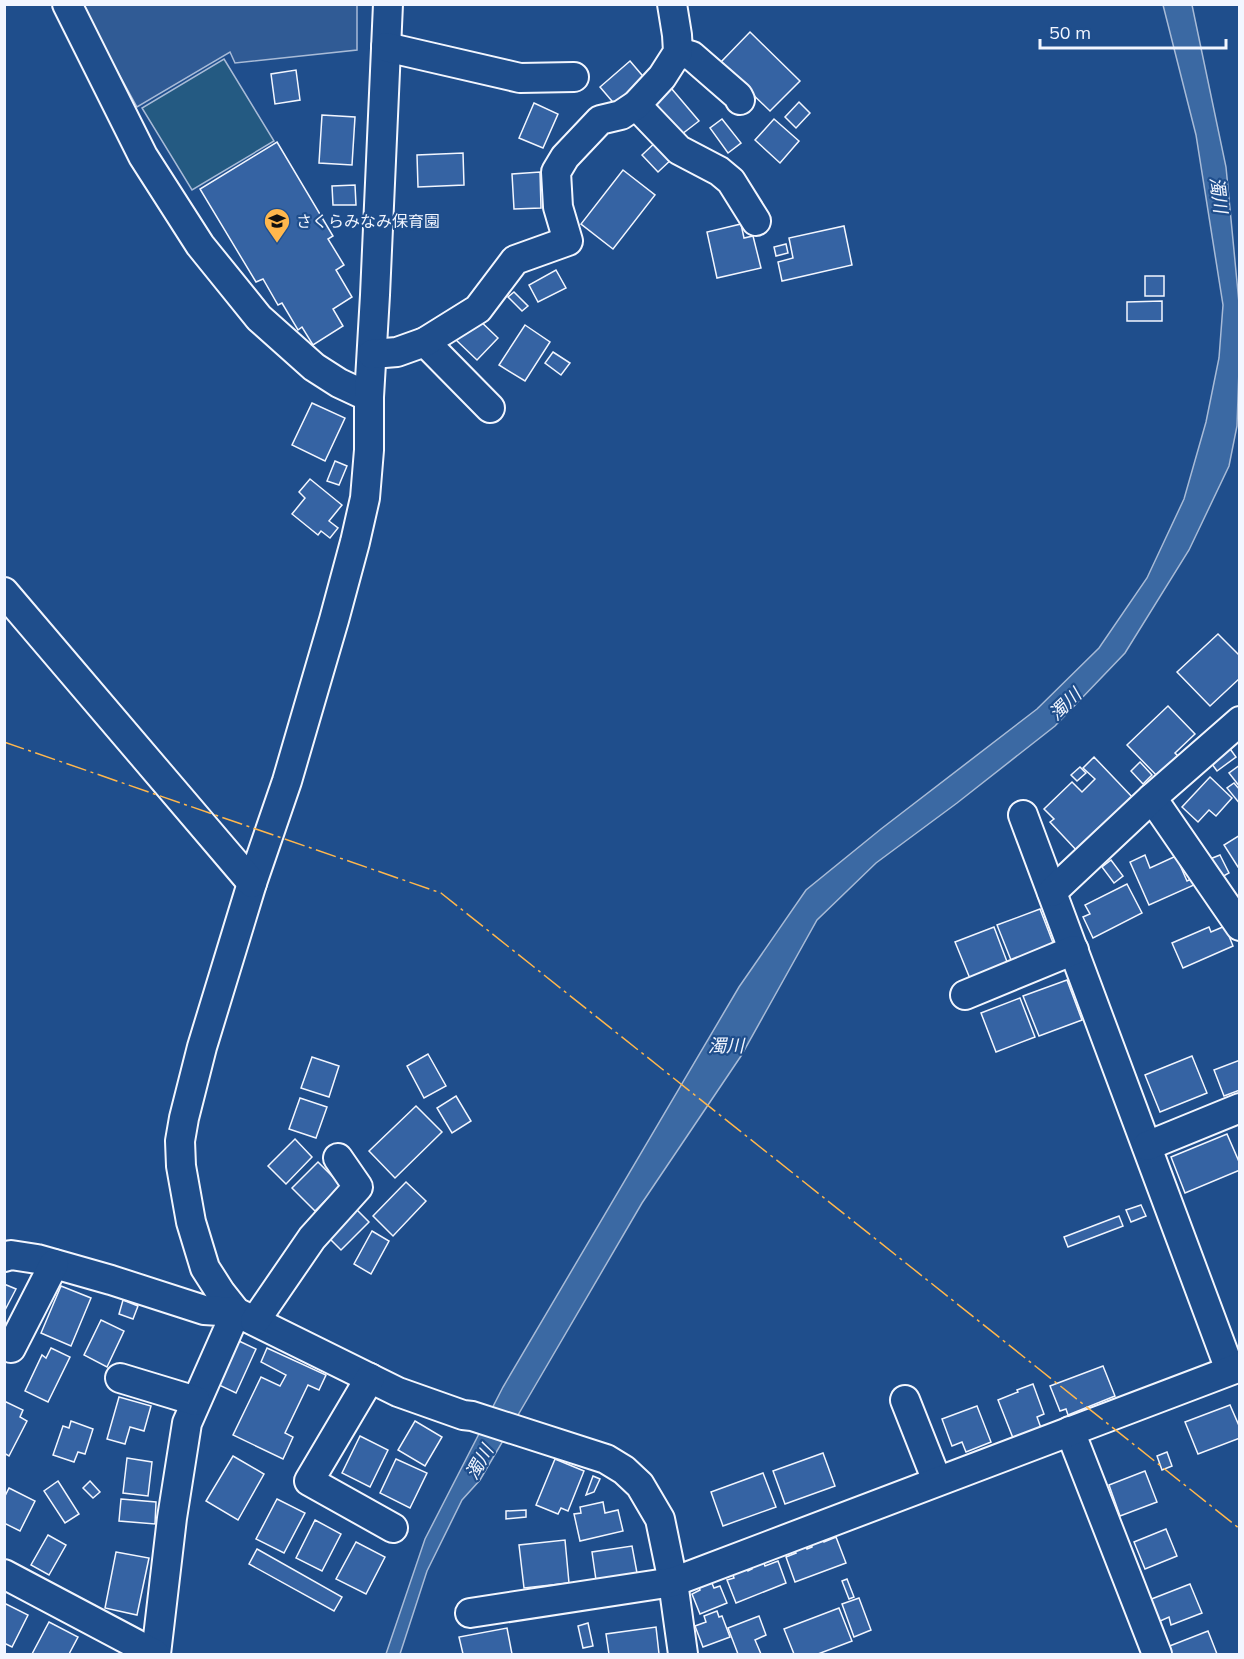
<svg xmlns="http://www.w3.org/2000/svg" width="1244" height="1659" font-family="Mulish,'Noto Sans JP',sans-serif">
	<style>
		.green { fill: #245a82; stroke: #a8bbd7; stroke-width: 1.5 }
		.parking { fill: #305b95; stroke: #a8bbd7; stroke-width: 1.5 }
		.water { fill: #3b69a3; stroke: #a8bbd7; stroke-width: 1.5 }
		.building { fill: #3563a3; stroke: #f2f6ff; stroke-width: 1.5 }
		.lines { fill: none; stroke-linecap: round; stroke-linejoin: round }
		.minor-casing { stroke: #f2f6ff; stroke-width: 32 }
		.minor { stroke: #1f4e8c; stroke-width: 28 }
		.power { stroke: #ffb74d; stroke-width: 1.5; stroke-dasharray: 21 4.5 3 4.5; stroke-linecap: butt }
		.labels { text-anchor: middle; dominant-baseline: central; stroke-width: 4.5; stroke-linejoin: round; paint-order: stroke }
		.poi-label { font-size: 16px; fill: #f2f6ff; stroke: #1f4e8c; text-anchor: start }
		.water-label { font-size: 18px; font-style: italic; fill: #f2f6ff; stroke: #1f4e8c }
	</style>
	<rect width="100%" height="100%" fill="#1f4e8c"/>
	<polygon class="green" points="224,59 274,141 192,190 142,108"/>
	<polygon class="parking" points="81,5 357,5 357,50 235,63 230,52 137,107"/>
	<polygon class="water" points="1163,5 1192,5 1226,167 1239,303 1240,341 1237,426 1229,466 1189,550 1125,653 1055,726 957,803 876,863 817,920 741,1056 642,1203 480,1480 462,1500 427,1571 400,1654 386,1654 425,1539 503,1387 739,987 806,890 881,829 1037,709 1099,648 1147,578 1184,499 1206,422 1219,358 1223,305 1196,135"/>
	<g class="building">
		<polygon points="750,32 800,81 770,111 720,63"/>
		<polygon points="630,61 647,81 617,107 600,87"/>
		<polygon points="296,70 300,100 275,104 271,74"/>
		<polygon points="671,88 699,121 682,134 654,102"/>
		<polygon points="799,102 810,113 796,128 785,117"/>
		<polygon points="534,103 558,114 543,148 519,138"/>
		<polygon points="322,115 355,117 352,165 319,163"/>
		<polygon points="722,119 741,143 728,153 710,128"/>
		<polygon points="774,119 799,141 780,163 755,140"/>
		<polygon points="658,140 674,157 658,172 642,155"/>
		<polygon points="277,142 333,236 328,239 344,265 336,270 352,297 333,309 343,326 313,345 302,327 298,330 282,303 278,305 263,279 256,282 200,189"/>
		<polygon points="463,153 464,185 418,187 417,155"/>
		<polygon points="623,170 655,195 613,249 581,224"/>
		<polygon points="540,172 541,208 514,209 512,174"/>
		<polygon points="355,185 356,205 333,205 332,186"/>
		<polygon points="741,224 744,238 753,236 761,268 717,278 707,232"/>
		<polygon points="844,226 852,265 782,281 778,262 793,258 789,238"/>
		<polygon points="786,244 788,253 776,256 774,247"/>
		<polygon points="556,270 566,288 538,302 529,285"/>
		<rect x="1145" y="276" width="19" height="20"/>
		<polygon points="514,292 528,306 522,311 508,297"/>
		<polygon points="1162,301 1162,321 1127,321 1127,302"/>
		<polygon points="476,317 498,338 477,360 455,339"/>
		<polygon points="525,325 550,342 525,381 499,365"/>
		<polygon points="553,352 570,363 561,375 545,363"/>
		<polygon points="312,403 345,418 325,461 292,445"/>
		<polygon points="335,461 347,466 339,485 327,481"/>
		<polygon points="310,479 342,505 329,521 338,528 330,538 321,531 318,535 292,514 305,498 299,492"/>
		<polygon points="1218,634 1240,656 1240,678 1210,706 1177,672"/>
		<polygon points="1168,706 1195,734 1175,753 1179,757 1158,777 1127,745"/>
		<polygon points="1228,746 1236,757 1217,771 1209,760"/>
		<polygon points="1094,757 1135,800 1079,853 1050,822 1054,819 1044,809 1072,782 1082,792 1095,779 1083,768"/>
		<polygon points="1140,762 1152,775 1143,784 1131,771"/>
		<polygon points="1240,765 1240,787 1229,773"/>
		<polygon points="1080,767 1086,773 1077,781 1071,775"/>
		<polygon points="1210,777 1232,798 1216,816 1209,810 1198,822 1182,807"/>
		<polygon points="1234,783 1240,790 1240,804 1227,788"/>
		<polygon points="1240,835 1240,866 1238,867 1224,845"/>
		<polygon points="1145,855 1150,868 1176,856 1187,881 1191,879 1194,885 1149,905 1130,862"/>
		<polygon points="1220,855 1229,873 1220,878 1210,859"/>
		<polygon points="1111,860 1123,876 1114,883 1102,867"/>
		<polygon points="1127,884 1142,913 1093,938 1083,917 1090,914 1085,905"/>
		<polygon points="1040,909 1055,948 1013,965 997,925"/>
		<polygon points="1225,926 1233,946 1183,968 1172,943 1209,927 1211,932"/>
		<polygon points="994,927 1009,967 971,981 955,942"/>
		<polygon points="1067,980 1082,1020 1039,1036 1023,996"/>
		<polygon points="1020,998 1035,1037 996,1052 981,1013"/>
		<polygon points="428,1054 446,1086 424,1098 407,1066"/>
		<polygon points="1192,1056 1207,1093 1160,1112 1145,1075"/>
		<polygon points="312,1057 339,1066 329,1097 301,1088"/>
		<polygon points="1240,1060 1240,1090 1224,1096 1214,1070"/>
		<polygon points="456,1096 471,1121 452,1133 437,1108"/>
		<polygon points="300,1098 327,1107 316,1138 289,1129"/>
		<polygon points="416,1106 442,1132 395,1178 369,1151"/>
		<polygon points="1227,1134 1240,1164 1240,1170 1185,1193 1171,1157"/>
		<polygon points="295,1139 312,1157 286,1184 268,1166"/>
		<polygon points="318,1162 341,1185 315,1211 292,1188"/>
		<polygon points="406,1182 426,1201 393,1236 373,1216"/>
		<polygon points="1141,1205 1146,1216 1131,1222 1126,1210"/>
		<polygon points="353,1206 369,1222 341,1250 325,1234"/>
		<polygon points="1119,1216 1123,1226 1068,1247 1064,1237"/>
		<polygon points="372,1231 389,1241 371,1274 354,1264"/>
		<polygon points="4,1284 16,1289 4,1312"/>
		<polygon points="61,1286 91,1298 71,1346 41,1333"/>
		<polygon points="123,1300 138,1306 133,1319 119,1314"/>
		<polygon points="101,1320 124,1331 107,1367 84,1355"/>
		<polygon points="239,1341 256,1349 236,1393 219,1385"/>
		<polygon points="51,1348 70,1357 48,1402 25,1391 42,1355 46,1358"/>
		<polygon points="267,1348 326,1375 319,1390 308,1385 285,1433 293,1437 283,1459 233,1435 261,1377 280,1386 286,1375 261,1362"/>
		<polygon points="1103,1366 1115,1396 1068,1415 1066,1409 1060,1411 1050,1386"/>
		<polygon points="1033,1384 1044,1414 1037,1417 1041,1428 1013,1438 998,1400 1018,1392 1017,1390"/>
		<polygon points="119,1397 151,1406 144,1431 130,1427 125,1444 107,1439"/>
		<polygon points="4,1401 23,1410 20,1417 27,1421 9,1456 4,1453"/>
		<polygon points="1230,1405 1240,1428 1240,1438 1198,1454 1185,1422"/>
		<polygon points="977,1406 991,1442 966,1452 962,1442 952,1446 942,1419"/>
		<polygon points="71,1421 93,1429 85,1454 78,1452 74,1462 53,1455 63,1426 69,1428"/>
		<polygon points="415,1421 442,1437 425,1466 398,1450"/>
		<polygon points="360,1436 388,1450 370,1487 342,1473"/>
		<polygon points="1167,1452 1172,1466 1162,1470 1157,1456"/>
		<polygon points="823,1453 835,1486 785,1504 773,1471"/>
		<polygon points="233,1456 264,1474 238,1520 206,1501"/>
		<polygon points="127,1458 152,1462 148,1496 123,1493"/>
		<polygon points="396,1459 427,1473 410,1508 380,1493"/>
		<polygon points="555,1459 584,1471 568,1511 561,1508 558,1514 536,1505"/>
		<polygon points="1145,1471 1157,1502 1120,1516 1109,1485"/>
		<polygon points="763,1473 776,1507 723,1526 711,1492"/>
		<polygon points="593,1476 600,1479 594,1492 586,1495"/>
		<polygon points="58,1481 79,1514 65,1523 44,1491"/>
		<polygon points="90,1481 100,1492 93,1498 83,1488"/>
		<polygon points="9,1488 35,1501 20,1531 4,1523 4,1498"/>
		<polygon points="121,1499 156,1502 155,1524 119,1521"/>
		<polygon points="277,1499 305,1513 284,1553 256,1539"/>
		<polygon points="603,1502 605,1513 618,1510 623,1531 580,1541 574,1514 581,1513 580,1507"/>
		<polygon points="526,1510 526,1517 506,1519 506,1511"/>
		<polygon points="315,1520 341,1534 322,1571 296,1558"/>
		<polygon points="1166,1529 1177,1556 1145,1569 1134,1542"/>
		<polygon points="48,1535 66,1545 49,1575 31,1565"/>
		<polygon points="836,1537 846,1563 795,1582 786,1557 796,1553 794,1549 805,1544 807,1549 812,1547 811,1542 823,1538 824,1542"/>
		<polygon points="565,1540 569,1583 524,1588 519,1545"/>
		<polygon points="356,1542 385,1557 366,1594 336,1579"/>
		<polygon points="632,1546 637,1573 596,1580 592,1552"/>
		<polygon points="257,1549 342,1597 334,1611 249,1564"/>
		<polygon points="116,1552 149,1558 137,1615 105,1608"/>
		<polygon points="763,1560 765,1566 778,1561 786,1583 736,1603 727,1580 734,1578 732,1572 747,1566 748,1571 752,1569 750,1565"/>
		<polygon points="847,1579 854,1597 849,1599 842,1581"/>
		<polygon points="711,1581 714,1588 720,1586 727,1603 700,1614 692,1594 700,1590 699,1586"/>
		<polygon points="1190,1584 1202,1613 1171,1625 1169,1617 1158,1622 1149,1600"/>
		<polygon points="859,1598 871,1630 854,1637 842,1604"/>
		<polygon points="4,1603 28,1615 12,1647 4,1643"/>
		<polygon points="839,1608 852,1641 818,1654 794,1654 784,1629"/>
		<polygon points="717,1611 719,1617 722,1616 730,1637 703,1647 695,1626 706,1622 704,1616"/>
		<polygon points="759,1616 766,1635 755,1640 761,1654 738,1654 728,1628"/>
		<polygon points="49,1622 78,1637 69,1654 32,1654"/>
		<polygon points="588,1623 593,1646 583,1648 578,1626"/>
		<polygon points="656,1627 659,1654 609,1654 606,1634"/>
		<polygon points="507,1628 512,1654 463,1654 459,1637"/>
		<polygon points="1208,1631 1217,1654 1169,1654 1167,1647"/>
	</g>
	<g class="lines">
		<g class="minor-casing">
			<g id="minor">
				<polyline points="67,4 143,156 200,245 259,318 314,367 339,383 369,397"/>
				<polyline points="388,4 375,295 369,397 369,450 365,498 355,542 334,620 287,781 252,883 202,1047 184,1118 180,1141 181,1166 191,1222 205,1268 221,1293 236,1312 398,1392 463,1415 472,1416 606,1459 624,1470 640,1485 660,1519 673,1582 683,1654"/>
				<polyline points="386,47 520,78 574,77"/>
				<polyline points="678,52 692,56 738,96 740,100"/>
				<polyline points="636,105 679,150 719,171 731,181 756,221"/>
				<polyline points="425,342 490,408"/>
				<polyline points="372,354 397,352 425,342 478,309 515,260 568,241 558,207 556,172 565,157 600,120 621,115 636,105 662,77 678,52 677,35 672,4"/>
				<polyline points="4,592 252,883"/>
				<polyline points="1152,798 1240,926"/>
				<polyline points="1023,815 1230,1370"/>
				<polyline points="1052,892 1152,798 1240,721"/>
				<polyline points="965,995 1074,950"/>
				<polyline points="1147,1146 1240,1108"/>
				<polyline points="4,1257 11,1255 37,1259 111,1280 204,1310 236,1312 187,1423 172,1518 156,1654"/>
				<polyline points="255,1321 312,1238 358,1187 338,1158"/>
				<polyline points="11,1348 54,1264"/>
				<polyline points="120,1378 196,1401"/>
				<polyline points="370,1378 309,1481 393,1528"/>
				<polyline points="905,1400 937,1481"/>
				<polyline points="1070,1431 1157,1654"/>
				<polyline points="4,1574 155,1654"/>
				<polyline points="470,1613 673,1582 1240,1367"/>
			</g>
		</g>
		<use href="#minor" class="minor"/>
		<polyline class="power" points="4,742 441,893 1240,1529"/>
	</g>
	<defs>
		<g id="school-pin" transform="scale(1.35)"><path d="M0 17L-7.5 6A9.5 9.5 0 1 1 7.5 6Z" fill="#ffb74d" stroke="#1f4e8c"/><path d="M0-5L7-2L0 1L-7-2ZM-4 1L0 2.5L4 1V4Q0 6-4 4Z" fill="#111"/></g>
	</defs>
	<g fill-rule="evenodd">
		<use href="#school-pin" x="277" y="221"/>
	</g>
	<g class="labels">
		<g class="poi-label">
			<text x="296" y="221">さくらみなみ保育園</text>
		</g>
		<g class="water-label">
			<text transform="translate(1219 195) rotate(83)">濁川</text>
			<text transform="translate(1065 704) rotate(-44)">濁川</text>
			<text x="726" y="1045">濁川</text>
			<text transform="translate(479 1462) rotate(-60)">濁川</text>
		</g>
	</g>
	<rect width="1244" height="1659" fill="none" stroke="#f2f6ff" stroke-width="12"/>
	<path d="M1040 39v9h186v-9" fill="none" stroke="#f2f6ff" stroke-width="3"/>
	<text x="1049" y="39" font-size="18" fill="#f2f6ff" stroke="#1f4e8c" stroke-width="4.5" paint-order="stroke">50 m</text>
</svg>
